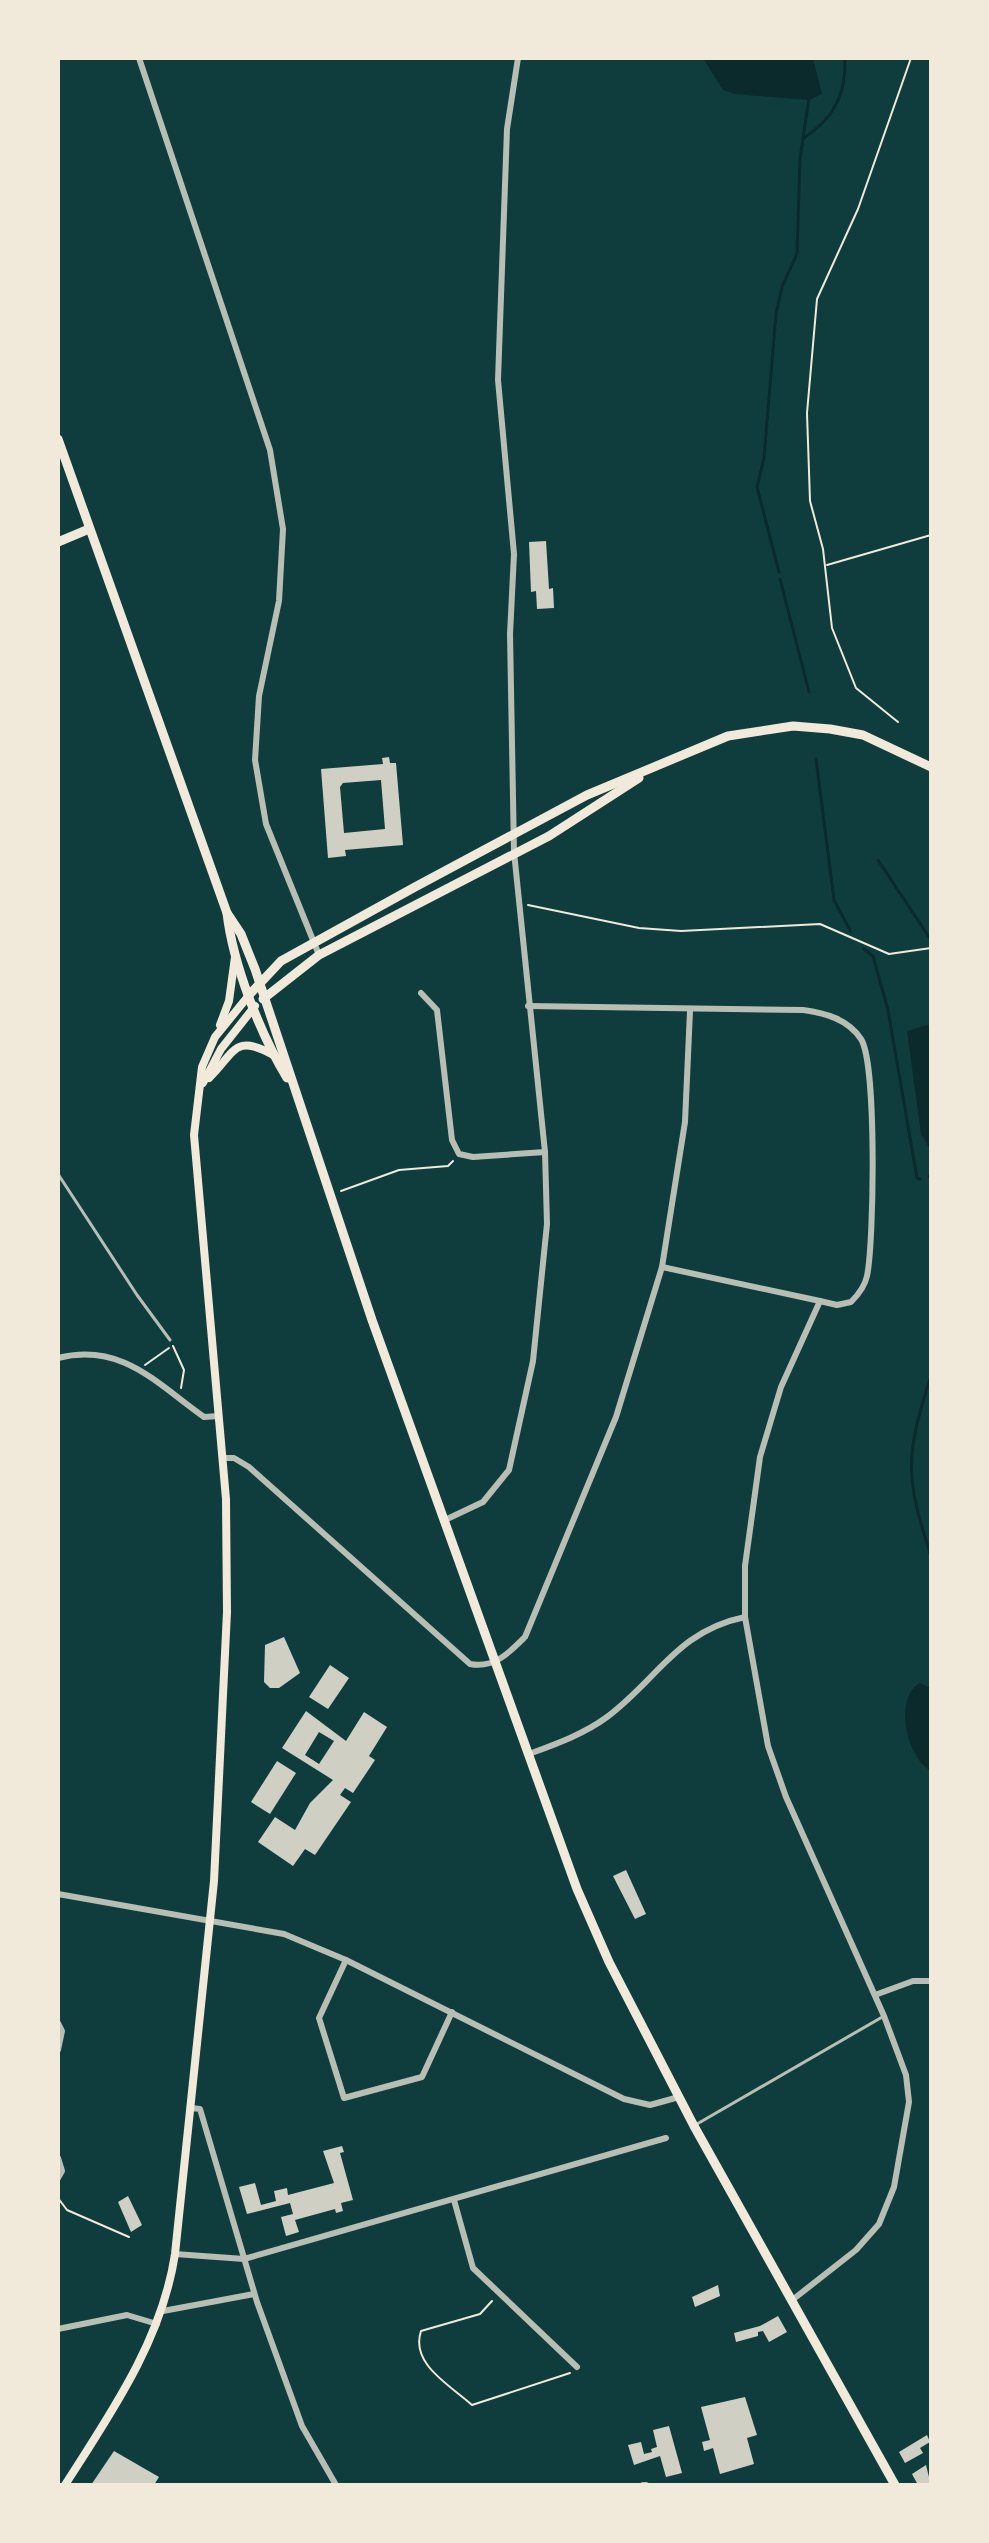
<svg xmlns="http://www.w3.org/2000/svg" width="989" height="2543" font-family="Raleway,sans-serif">
	<style>
		.water { fill: #0a2a2b }
		.lines { fill: none; stroke-linecap: round; stroke-linejoin: round }
		.stream { stroke: #0a2a2b; stroke-width: 3 }
		.building { fill: #cfcfc3; fill-rule: evenodd }
		.path { stroke: #f1e9da; stroke-width: 2 }
		.service { stroke: #b8beb3; stroke-width: 3 }
		.minor { stroke: #b8beb3; stroke-width: 6 }
		.secondary { stroke: #f1e9da; stroke-width: 8 }
		.primary { stroke: #f1e9da; stroke-width: 9 }
	</style>
	<rect width="100%" height="100%" fill="#0f3d3e"/>
	<g class="water">
		<polygon points="703,58 813,58 822,94 809,100 734,94 723,90"/>
		<polygon points="931,1024 931,1151 921,1134 907,1031"/>
		<path d="M 920,1683 L 931,1688 L 931,1771 C 905,1757 894,1696 920,1683 Z"/>
	</g>
	<g class="lines">
		<g class="stream">
			<path d="M 804,138 C 834,118 846,95 845,58"/>
			<polyline points="779,572 757,487 764,458 776,314 782,287 797,254 800,159 809,98"/>
			<polyline points="780,579 809,692"/>
			<polyline points="816,759 834,900 851,932"/>
			<polyline points="878,860 931,940"/>
			<polyline points="864,949 873,956 888,1010 917,1178 920,1179"/>
			<polyline points="929,1176 931,1176"/>
			<path d="M 931,1376 C 905,1456 905,1476 931,1556"/>
		</g>
	</g>
	<g class="building">
		<polygon points="546,541 549,589 553,588 554,608 537,609 536,591 531,592 529,542"/>
		<path d="M 389,757 L 390,763 L 396,763 L 403,845 L 345,850 L 346,856 L 328,858 L 321,769 L 383,764 L 382,758 ZM 381,780 L 385,829 L 344,833 L 340,787 L 343,783 Z"/>
		<polygon points="284,1637 300,1673 279,1688 270,1688 264,1682 265,1645"/>
		<polygon points="330,1665 349,1678 328,1709 309,1697"/>
		<path d="M 306,1711 L 346,1741 L 364,1712 L 387,1727 L 369,1756 L 375,1760 L 353,1793 L 345,1788 L 340,1795 L 351,1802 L 315,1855 L 305,1849 L 293,1866 L 258,1842 L 275,1817 L 295,1830 L 310,1803 L 333,1780 L 282,1748 ZM 319,1732 L 334,1741 L 319,1764 L 305,1755 Z"/>
		<polygon points="277,1761 296,1773 270,1814 251,1802"/>
		<polygon points="626,1870 646,1914 635,1919 613,1876"/>
		<polygon points="342,2146 344,2152 340,2153 353,2200 341,2203 343,2211 336,2213 335,2209 295,2220 299,2232 286,2236 281,2217 293,2214 290,2203 247,2214 239,2187 255,2183 261,2205 276,2201 274,2191 287,2188 288,2195 334,2183 323,2151"/>
		<polygon points="128,2196 142,2225 131,2232 118,2202"/>
		<polygon points="718,2285 720,2296 695,2307 692,2297"/>
		<polygon points="778,2316 787,2332 769,2342 763,2331 758,2332 758,2336 736,2342 734,2333 760,2326"/>
		<polygon points="745,2397 757,2435 747,2438 754,2464 720,2474 713,2448 704,2451 703,2446 702,2442 710,2440 701,2407"/>
		<polygon points="669,2426 682,2473 666,2477 660,2456 634,2465 628,2445 641,2442 644,2454 652,2452 651,2449 657,2447 653,2430"/>
		<polygon points="927,2435 930,2442 920,2448 923,2453 905,2463 899,2452"/>
		<polygon points="114,2451 159,2477 154,2485 91,2485"/>
		<polygon points="926,2465 931,2485 918,2485 912,2474"/>
	</g>
	<g class="lines">
		<g class="path">
			<polyline points="827,565 931,535"/>
			<polyline points="898,722 856,688 832,628 823,549 810,501 807,413 817,299 858,209 911,58"/>
			<polyline points="528,905 639,928 681,931 820,924 889,954 931,948"/>
			<polyline points="341,1191 399,1170 448,1166 453,1161"/>
			<polyline points="173,1346 184,1370 181,1388"/>
			<polyline points="145,1365 169,1348"/>
			<polyline points="58,2198 67,2210 129,2237"/>
			<path d="M 492,2301 L 480,2314 L 421,2331 C 410,2364 450,2385 472,2405 L 570,2373"/>
		</g>
		<g class="service">
			<polyline points="58,1174 137,1295 170,1340"/>
			<polyline points="697,2124 884,2016"/>
		</g>
		<g class="minor">
			<polyline points="139,58 270,450 283,529 279,601 259,696 255,760 266,824 319,955"/>
			<polyline points="421,993 437,1010 452,1140 459,1154 473,1157 545,1152"/>
			<path d="M 528,1006 L 803,1010 C 825,1013 848,1019 861,1039 C 877,1064 874,1243 867,1276 C 865,1286 858,1295 851,1302 L 837,1305 L 820,1301 L 781,1387 L 760,1457 L 745,1566 L 745,1617 L 768,1746 L 786,1797 L 884,2016 L 906,2075 L 909,2102 L 894,2187 L 879,2224 L 856,2250 L 791,2301"/>
			<polyline points="662,1267 820,1301"/>
			<path d="M 58,1358 C 122,1342 157,1384 204,1417 L 219,1416"/>
			<path d="M 222,1458 L 234,1458 L 249,1467 L 470,1664 C 494,1669 510,1652 525,1637 L 616,1417 L 662,1267 L 685,1122 L 690,1011"/>
			<polyline points="445,1520 483,1502 509,1470 533,1361 547,1224 545,1152 514,852 510,634 514,554 498,380 507,129 518,58"/>
			<path d="M 529,1754 C 556,1744 584,1734 607,1717 C 658,1679 677,1631 745,1617"/>
			<polyline points="58,1894 284,1934 346,1960 624,2099 650,2105 679,2097"/>
			<polyline points="346,1960 319,2018 344,2098 422,2077 452,2012"/>
			<polyline points="875,1995 913,1981 931,1981"/>
			<polyline points="58,2023 62,2031 58,2050"/>
			<polyline points="191,2108 200,2109 257,2302 302,2426 336,2485"/>
			<polyline points="58,2158 62,2171 58,2178"/>
			<polyline points="454,2200 473,2268 577,2367"/>
			<polyline points="175,2254 244,2259 666,2138"/>
			<polyline points="163,2311 254,2294"/>
			<polyline points="58,2329 127,2315 157,2324"/>
			<polyline points="643,2485 646,2485"/>
		</g>
		<g class="secondary">
			<polyline points="220,1025 229,1001 235,957"/>
			<path d="M 209,1078 C 235,1053 234,1032 275,1056"/>
			<polyline points="203,1083 221,1049 255,1006"/>
			<path d="M 65,2485 C 111,2413 162,2340 175,2254 L 214,1881 L 227,1612 L 226,1499 L 194,1135 L 202,1067 L 215,1037 L 250,994"/>
		</g>
		<g class="primary">
			<path d="M 58,439 L 227,913 C 233,965 260,1033 287,1078"/>
			<polyline points="58,542 89,529"/>
			<polyline points="227,913 241,934 255,969 372,1320 577,1889 609,1962 694,2126 895,2485"/>
			<polyline points="250,994 281,961 415,887 587,795 728,736 793,726 830,729 863,735 931,767"/>
			<polyline points="263,999 319,955 549,836 639,778"/>
		</g>
	</g>
	<rect width="989" height="2543" fill="none" stroke="#f1e9da" stroke-width="120"/>
</svg>
